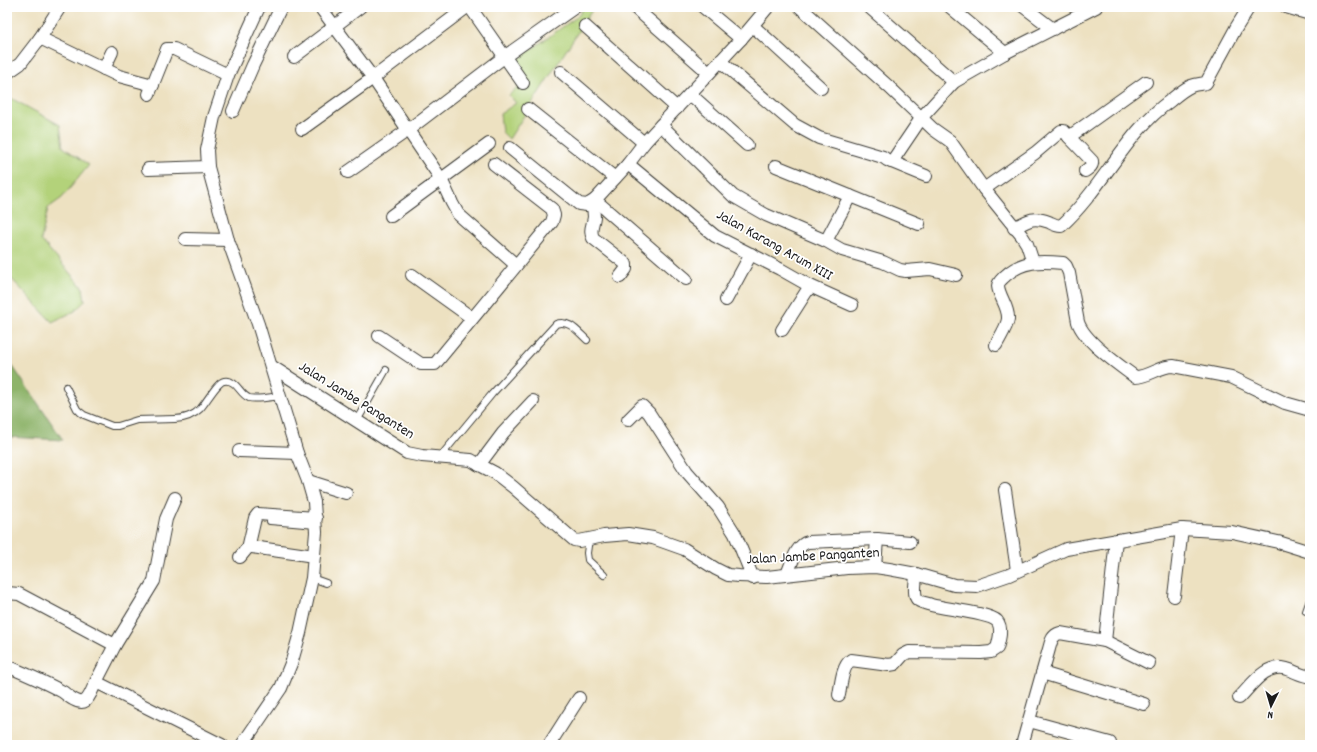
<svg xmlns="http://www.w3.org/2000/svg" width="1317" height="752" font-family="Dekko,sans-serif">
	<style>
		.green { fill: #b3d27a; stroke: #68774b }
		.forest { fill: #8eb46a; stroke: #556843 }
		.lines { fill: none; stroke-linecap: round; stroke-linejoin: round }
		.service-casing { stroke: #3b3a35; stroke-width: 8 }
		.minor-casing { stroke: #3b3a35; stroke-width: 14 }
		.service { stroke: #fff; stroke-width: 6 }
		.minor { stroke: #fff; stroke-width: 12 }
		.labels { text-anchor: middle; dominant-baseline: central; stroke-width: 3.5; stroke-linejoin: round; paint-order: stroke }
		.street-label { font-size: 15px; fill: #1c1c1c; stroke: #fff }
	</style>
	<rect width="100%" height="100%" fill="#fff"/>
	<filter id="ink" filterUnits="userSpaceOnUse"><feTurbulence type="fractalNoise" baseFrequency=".025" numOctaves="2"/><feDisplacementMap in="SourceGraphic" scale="8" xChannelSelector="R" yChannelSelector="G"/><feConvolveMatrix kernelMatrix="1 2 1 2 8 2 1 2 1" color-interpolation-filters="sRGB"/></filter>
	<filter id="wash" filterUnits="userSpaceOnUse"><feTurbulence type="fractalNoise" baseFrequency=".012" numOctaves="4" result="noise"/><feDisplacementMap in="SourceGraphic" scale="16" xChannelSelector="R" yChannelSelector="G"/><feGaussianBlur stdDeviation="0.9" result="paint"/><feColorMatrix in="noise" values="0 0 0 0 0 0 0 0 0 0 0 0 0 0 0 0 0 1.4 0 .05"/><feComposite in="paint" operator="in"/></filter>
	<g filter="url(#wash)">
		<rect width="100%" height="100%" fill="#ede1c1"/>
		<g class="green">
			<polygon points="584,7 594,7 509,139 502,132 500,114 516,103 509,95 524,81 512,63 578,16"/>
			<polygon points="7,96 60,125 63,147 89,165 62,198 48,208 41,240 83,288 85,301 75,311 52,322 7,274"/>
		</g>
		<polygon class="forest" points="7,358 63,440 7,437"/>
	</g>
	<g filter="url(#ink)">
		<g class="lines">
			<g class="service-casing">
				<g id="service">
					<path d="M 66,387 L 77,409 L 80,412 L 84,415 L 112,426 L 118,426 L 137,420 L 175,419 C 184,419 194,415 200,409 C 206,403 217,382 224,381 C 237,379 239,394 249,398 C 256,400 272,397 280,396"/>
					<polyline points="357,421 386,370"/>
					<path d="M 440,457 L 492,394 L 556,324 C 569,319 578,332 587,340"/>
					<polyline points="270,521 316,525"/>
					<polyline points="589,539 587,553 588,560 604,575"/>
					<polyline points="312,578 326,583"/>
					<polyline points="1306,611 1310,600"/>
				</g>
			</g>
			<g class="minor-casing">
				<g id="minor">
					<polyline points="320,7 373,78 441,179 452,203 458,214 516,265"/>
					<polyline points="470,7 523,83"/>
					<polyline points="634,7 709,73"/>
					<polyline points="703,7 741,39"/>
					<polyline points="800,7 889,87 933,129 950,141 984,189 1022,236 1027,244 1033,262"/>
					<polyline points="869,7 954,82"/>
					<polyline points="950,7 1005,53"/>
					<polyline points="1024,7 1053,29"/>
					<polyline points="1286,7 1310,14"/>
					<polyline points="585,26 677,108"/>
					<polyline points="753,26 821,88"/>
					<polyline points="40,38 60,7"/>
					<polyline points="294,57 360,7"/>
					<polyline points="720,61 795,125 819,138 883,157 887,160 926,176"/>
					<polyline points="104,69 112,52"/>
					<polyline points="561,72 644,143"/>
					<polyline points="7,73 20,64 40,38 119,76 153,85"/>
					<polyline points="149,94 167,49 174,49 228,75"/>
					<polyline points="690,94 747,145"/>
					<polyline points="528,109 615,178"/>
					<polyline points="233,111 253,65 281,7"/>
					<polyline points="661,125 733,196 766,215 826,241 850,196 776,166"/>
					<polyline points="302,129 373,78 467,7"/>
					<path d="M 1069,137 L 1092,161 C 1093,166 1089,168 1085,171"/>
					<polyline points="510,148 579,204 587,205 595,200"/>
					<polyline points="891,162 893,160 922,117 954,82 1005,53 1096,7"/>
					<polyline points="628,164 715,236 780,269 810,286 852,305"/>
					<polyline points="148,169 208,167"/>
					<polyline points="348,172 408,130 504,57 575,7"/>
					<polyline points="984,189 1035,153 1061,131 1064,131 1069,137 1146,82"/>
					<polyline points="850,196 919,224"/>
					<path d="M 592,203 C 593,207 594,212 594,217 C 593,225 589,230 593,238 L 626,264 L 626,269 L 620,277"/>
					<polyline points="391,216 489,144"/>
					<path d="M 1014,228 C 1028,220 1033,216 1049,222 C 1053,224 1056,226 1061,226 C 1103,188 1125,133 1171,100 C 1177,95 1184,89 1191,86 C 1196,84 1201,84 1206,83 L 1236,28 L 1249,7"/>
					<polyline points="185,239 228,240"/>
					<polyline points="826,241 842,250 883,262 900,270 906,271 930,269 956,275"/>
					<polyline points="412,275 472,318"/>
					<polyline points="686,279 595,200 628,164 644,143 741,39 768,7"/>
					<polyline points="726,300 751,254"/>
					<polyline points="782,330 810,286"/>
					<polyline points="379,336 421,364 435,364 552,222 554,215 552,209 494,164"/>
					<path d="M 996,345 C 1000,337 1007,327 1008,319 C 1009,307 999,297 998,286 C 998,282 1002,279 1005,276 C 1022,260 1041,261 1063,263 L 1066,266 L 1069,273 L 1078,322 C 1084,341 1119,365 1135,377 C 1149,377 1159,366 1173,366 L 1231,377 L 1285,403 L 1310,410"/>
					<polyline points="271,366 407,453 422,456 471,460 476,463 495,473 513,487 574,540 579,541 604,536 628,534 653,538 684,549 716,569 728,575 739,576 767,577 847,568 875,567 889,569 916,574 954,585 977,586 1009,575 1066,549 1182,529 1232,532 1278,542 1310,552"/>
					<polyline points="628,420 642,406 649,413 687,472 718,507 735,534 753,578"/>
					<polyline points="239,451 297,453"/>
					<polyline points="479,465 503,433 533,401"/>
					<polyline points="308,481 346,493"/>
					<polyline points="1005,490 1017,570"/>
					<polyline points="314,556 252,547 249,546 249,544 255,518 258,514 316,518"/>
					<polyline points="240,557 249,546"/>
					<polyline points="875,567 877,539"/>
					<path d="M 787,574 C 792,563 796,545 808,542 L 877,539 L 910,542"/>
					<polyline points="7,593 19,594 115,645"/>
					<polyline points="1174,596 1182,529"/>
					<polyline points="1105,641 1116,540"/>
					<path d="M 7,666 C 26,674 45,682 63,692 C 68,696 79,705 85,701 C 90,698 93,687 96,682 L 222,745"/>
					<polyline points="1042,673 1144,704"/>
					<polyline points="96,682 115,645 154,581 166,519 175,498"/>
					<path d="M 839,695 C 841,685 842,666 851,660 L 889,665 L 895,664 L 903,655 L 909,652 L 981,653 L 991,652 L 997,648 C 999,641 1003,628 997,621 C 989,613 945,609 931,605 C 927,603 920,603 917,599 C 913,593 916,581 916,574"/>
					<path d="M 1239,698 C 1252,685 1266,662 1287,669 C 1294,671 1300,675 1307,676 L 1310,675"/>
					<polyline points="1029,721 1110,743"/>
					<polyline points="242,745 281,688 292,661 300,633 312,578 316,532 314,502 308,481 297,453 258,324 228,240 208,167 207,150 214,117 228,75 259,7"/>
					<polyline points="549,745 579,698"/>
					<path d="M 1022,745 L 1049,649 C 1051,642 1052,635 1060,633 L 1105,641 L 1149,663"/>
				</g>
			</g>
			<use href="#service" class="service"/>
			<use href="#minor" class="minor"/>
		</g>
	</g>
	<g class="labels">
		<g class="street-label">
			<text transform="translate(774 246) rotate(29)">Jalan Karang Arum XIII</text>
			<text transform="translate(356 401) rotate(32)">Jalan Jambe Panganten</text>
			<text transform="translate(813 557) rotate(-3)">Jalan Jambe Panganten</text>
		</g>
	</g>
	<rect width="1317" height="752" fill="none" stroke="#fff" stroke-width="24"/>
	<g transform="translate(1271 706) rotate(185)" stroke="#ffffff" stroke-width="3" paint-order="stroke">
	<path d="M0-3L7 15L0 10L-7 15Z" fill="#1c1c1c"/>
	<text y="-6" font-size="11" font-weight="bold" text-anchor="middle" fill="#1c1c1c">N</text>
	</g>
</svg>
